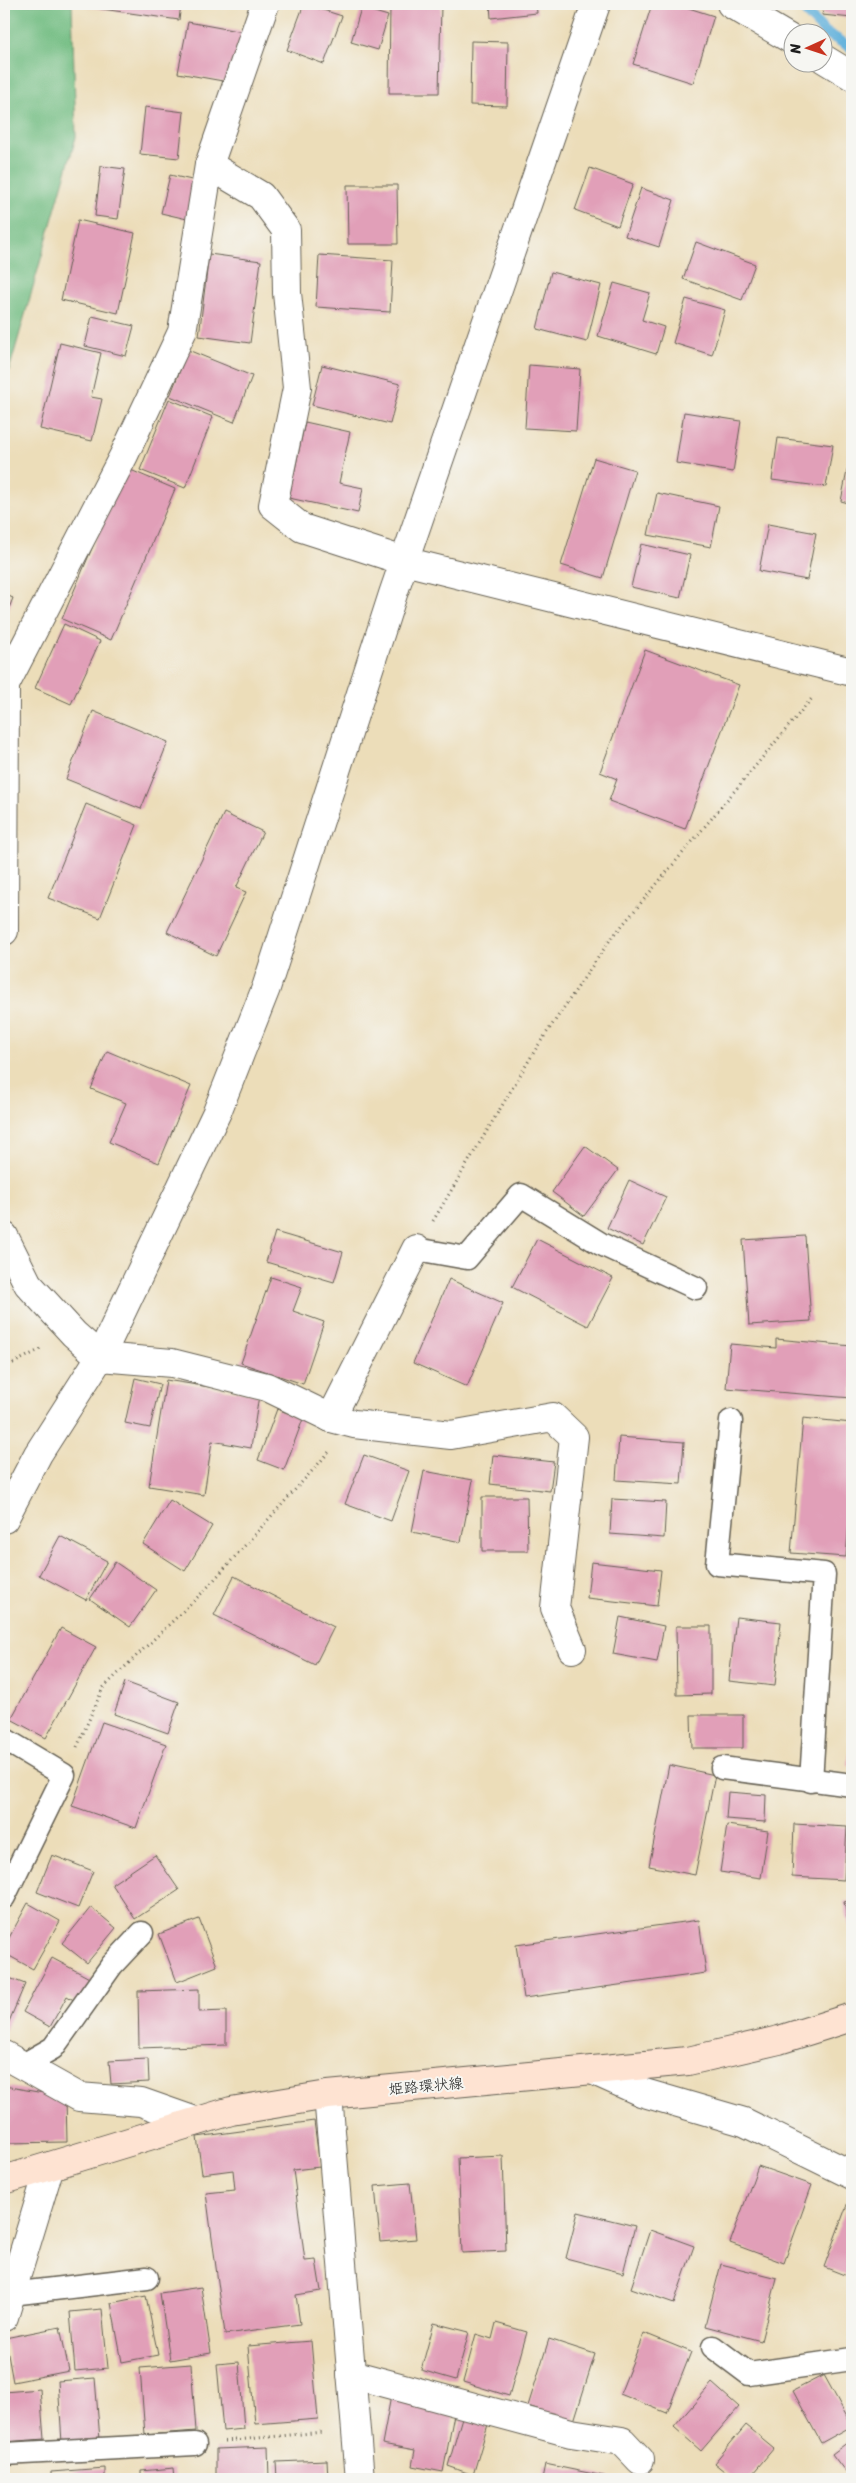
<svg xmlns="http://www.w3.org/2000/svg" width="856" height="2483" font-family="Sriracha,'Klee One',sans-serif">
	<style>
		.forest { fill: #75be84; stroke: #486d50 }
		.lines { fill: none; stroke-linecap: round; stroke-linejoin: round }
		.stream { stroke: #61b0db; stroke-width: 11 }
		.building { fill: #e19fb8 }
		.service-casing { stroke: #656053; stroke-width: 25 }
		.minor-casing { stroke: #656053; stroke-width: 30 }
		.tertiary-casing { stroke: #656053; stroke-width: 30 }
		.secondary-casing { stroke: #656053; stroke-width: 30 }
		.path { stroke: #656053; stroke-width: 3; stroke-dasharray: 1 4; stroke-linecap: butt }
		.service { stroke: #fff; stroke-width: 22 }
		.minor { stroke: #fff; stroke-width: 28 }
		.tertiary { stroke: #fff; stroke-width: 28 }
		.secondary { stroke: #fee3d2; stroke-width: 28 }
		.labels { text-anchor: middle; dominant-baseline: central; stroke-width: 4; stroke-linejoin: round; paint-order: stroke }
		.street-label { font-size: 15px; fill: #1c1c1c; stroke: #f6f6f2 }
	</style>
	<rect width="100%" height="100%" fill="#f6f6f2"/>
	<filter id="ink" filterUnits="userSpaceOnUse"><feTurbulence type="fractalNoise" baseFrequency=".02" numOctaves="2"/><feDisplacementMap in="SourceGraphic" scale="10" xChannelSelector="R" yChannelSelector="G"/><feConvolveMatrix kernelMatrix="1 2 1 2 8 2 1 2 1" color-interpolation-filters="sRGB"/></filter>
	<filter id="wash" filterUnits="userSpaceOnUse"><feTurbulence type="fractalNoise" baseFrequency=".0096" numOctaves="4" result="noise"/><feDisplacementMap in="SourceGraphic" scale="20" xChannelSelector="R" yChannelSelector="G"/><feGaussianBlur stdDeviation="1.12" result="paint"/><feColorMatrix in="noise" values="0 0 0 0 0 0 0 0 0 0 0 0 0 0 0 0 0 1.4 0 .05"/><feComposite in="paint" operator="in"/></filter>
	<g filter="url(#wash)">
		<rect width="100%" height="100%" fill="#ecddb9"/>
		<polygon class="forest" points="4,4 72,4 76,137 4,388"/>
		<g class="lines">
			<polyline class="stream" points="798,4 825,32 852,48"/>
		</g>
		<g id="blocks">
			<g class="building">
				<polygon points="89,4 181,4 179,20 88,7"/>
				<polygon points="304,4 342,16 324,64 287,50"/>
				<polygon points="390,4 441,5 439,93 389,93"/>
				<polygon points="490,4 536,4 537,13 491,18"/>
				<polygon points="652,4 676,4 714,16 693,83 633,64"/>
				<polygon points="824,4 852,4 852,18 822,15"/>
				<polygon points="361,8 388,16 378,50 351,42"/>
				<polygon points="188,22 243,32 234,83 178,73"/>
				<polygon points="471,41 508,42 507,106 470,105"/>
				<polygon points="145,107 184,112 179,158 140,154"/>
				<polygon points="101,166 125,169 118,219 95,216"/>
				<polygon points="590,168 633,184 618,226 575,210"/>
				<polygon points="170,175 196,181 187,219 161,213"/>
				<polygon points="347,185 397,185 398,244 348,244"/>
				<polygon points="641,188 674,200 659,247 625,236"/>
				<polygon points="78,220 135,233 118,313 61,300"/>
				<polygon points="696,242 755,264 742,300 683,279"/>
				<polygon points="209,254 261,261 250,343 199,336"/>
				<polygon points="319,255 393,260 390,312 316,307"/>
				<polygon points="551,272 601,285 587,342 537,329"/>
				<polygon points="614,283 650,293 642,320 664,327 656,354 598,336"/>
				<polygon points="686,299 725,310 712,355 673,343"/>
				<polygon points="92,316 134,326 126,356 85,346"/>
				<polygon points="60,343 101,353 91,397 102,399 92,441 40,429"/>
				<polygon points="188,350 252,376 234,422 170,396"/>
				<polygon points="322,365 400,384 390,424 312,405"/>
				<polygon points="529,365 580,369 576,431 525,428"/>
				<polygon points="169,399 213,417 185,488 140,470"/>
				<polygon points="684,412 741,421 733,472 676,463"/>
				<polygon points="305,422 350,432 339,483 363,488 358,513 289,498"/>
				<polygon points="778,438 833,445 826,487 772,480"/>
				<polygon points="851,451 852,451 852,504 841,501"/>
				<polygon points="594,458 635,470 603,578 561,565"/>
				<polygon points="126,468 175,489 111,640 62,619"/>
				<polygon points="657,493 719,506 711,547 648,535"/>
				<polygon points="768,524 816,533 807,580 759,571"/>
				<polygon points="641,544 690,555 680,598 631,587"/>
				<polygon points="4,594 13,598 4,621"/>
				<polygon points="64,624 100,641 71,704 35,688"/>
				<polygon points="645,650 739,685 685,829 609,801 617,779 600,772"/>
				<polygon points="93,711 168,742 141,809 66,779"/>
				<polygon points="86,804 137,825 100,918 48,898"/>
				<polygon points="224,813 263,832 236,888 246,892 216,956 167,932"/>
				<polygon points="107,1051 191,1086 159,1163 109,1142 126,1103 91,1089"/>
				<polygon points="585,1146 618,1170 584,1216 552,1192"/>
				<polygon points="629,1180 666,1197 643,1245 607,1228"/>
				<polygon points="275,1232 343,1252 334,1282 266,1262"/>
				<polygon points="805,1236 811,1321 749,1325 743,1240"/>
				<polygon points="537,1239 613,1278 588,1326 512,1287"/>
				<polygon points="271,1277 302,1287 293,1311 324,1322 303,1384 241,1363"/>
				<polygon points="449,1279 503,1303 467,1387 413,1363"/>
				<polygon points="776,1339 852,1346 852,1398 726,1388 730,1344 776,1348"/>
				<polygon points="135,1378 160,1384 150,1428 125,1423"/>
				<polygon points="166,1380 259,1395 251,1448 212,1441 204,1495 149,1486"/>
				<polygon points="277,1409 303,1419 284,1470 258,1460"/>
				<polygon points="803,1418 852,1423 852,1485 846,1557 791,1553"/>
				<polygon points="619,1437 684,1442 681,1484 616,1480"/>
				<polygon points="364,1455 409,1471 391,1521 345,1504"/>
				<polygon points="493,1455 554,1462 550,1491 490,1484"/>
				<polygon points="424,1471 473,1480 461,1542 412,1532"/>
				<polygon points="482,1497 527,1497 528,1551 482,1551"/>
				<polygon points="612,1499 666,1502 664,1538 610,1534"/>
				<polygon points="170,1500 212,1526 185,1571 143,1544"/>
				<polygon points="60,1536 107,1561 86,1600 39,1575"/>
				<polygon points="115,1562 156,1590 130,1627 90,1599"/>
				<polygon points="591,1562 661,1570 657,1606 587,1598"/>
				<polygon points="234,1576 334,1627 315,1665 214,1615"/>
				<polygon points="620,1617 664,1626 657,1662 613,1654"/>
				<polygon points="736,1617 781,1622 775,1686 729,1681"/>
				<polygon points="676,1626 711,1626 711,1694 677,1695"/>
				<polygon points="61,1628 96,1647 46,1738 11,1719"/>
				<polygon points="125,1682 179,1702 168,1733 114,1714"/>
				<polygon points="691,1715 743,1715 743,1748 692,1748"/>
				<polygon points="102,1722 166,1744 136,1828 72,1806"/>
				<polygon points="851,1723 852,1723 852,1766 848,1766"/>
				<polygon points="669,1765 715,1775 695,1875 649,1866"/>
				<polygon points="728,1792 766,1795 765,1822 726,1819"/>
				<polygon points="794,1824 847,1827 844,1880 792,1877"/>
				<polygon points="727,1825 768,1831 761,1878 720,1872"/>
				<polygon points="52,1855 93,1871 78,1908 37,1892"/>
				<polygon points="155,1855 179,1890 135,1919 112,1884"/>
				<polygon points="852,1900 852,1936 851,1936 844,1902"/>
				<polygon points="28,1903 60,1921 33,1969 4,1953 4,1947"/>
				<polygon points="91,1907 116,1928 87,1963 62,1943"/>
				<polygon points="199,1919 217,1966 177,1982 159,1934"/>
				<polygon points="699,1920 706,1973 524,1998 516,1945"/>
				<polygon points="52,1958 93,1980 80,2004 67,1996 50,2027 23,2012"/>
				<polygon points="4,1976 25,1984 5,2031 4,2030"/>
				<polygon points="199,1989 199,2012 226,2011 226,2045 139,2048 138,1991"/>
				<polygon points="148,2059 149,2082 111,2084 109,2061"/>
				<polygon points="4,2086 66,2097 67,2142 4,2143"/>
				<polygon points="314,2121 320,2167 293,2170 305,2261 316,2260 321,2291 296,2295 300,2324 225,2334 206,2193 235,2190 233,2170 202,2174 197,2137"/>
				<polygon points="503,2156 506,2251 462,2253 458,2158"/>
				<polygon points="758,2166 812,2185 784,2263 730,2243"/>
				<polygon points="410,2183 416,2239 380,2242 375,2186"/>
				<polygon points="848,2202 852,2204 852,2278 824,2267"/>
				<polygon points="578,2212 635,2226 623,2273 566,2258"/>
				<polygon points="650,2230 694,2246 674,2303 631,2288"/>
				<polygon points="721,2264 777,2278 761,2341 705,2326"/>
				<polygon points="201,2287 211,2353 170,2360 160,2293"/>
				<polygon points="146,2296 158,2355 122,2362 111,2303"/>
				<polygon points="102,2309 108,2368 75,2371 70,2312"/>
				<polygon points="434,2323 469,2332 456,2380 421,2370"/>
				<polygon points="496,2323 527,2332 509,2396 463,2382 476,2334 492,2339"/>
				<polygon points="60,2327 69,2371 13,2382 5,2338"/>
				<polygon points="644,2333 691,2352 667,2413 620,2394"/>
				<polygon points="549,2339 595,2354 574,2421 528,2406"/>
				<polygon points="311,2341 318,2419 255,2424 248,2346"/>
				<polygon points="239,2362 244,2429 223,2431 217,2364"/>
				<polygon points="191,2364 196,2431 145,2435 140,2368"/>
				<polygon points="824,2375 852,2426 821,2443 793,2391"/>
				<polygon points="95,2378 100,2440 62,2443 58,2381"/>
				<polygon points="712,2383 739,2407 701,2451 674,2427"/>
				<polygon points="40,2389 44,2439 4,2442 4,2392"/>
				<polygon points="391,2396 455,2409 443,2472 412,2466 415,2450 382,2444"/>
				<polygon points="463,2414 489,2421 473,2475 448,2466"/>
				<polygon points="746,2425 774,2448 748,2479 734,2479 714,2463"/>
				<polygon points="852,2439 852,2479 851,2479 832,2454"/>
				<polygon points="268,2447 269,2479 216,2479 216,2449"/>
				<polygon points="327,2460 328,2479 277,2479 276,2462"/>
				<polygon points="545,2464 613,2478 613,2479 542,2479"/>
				<polygon points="105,2468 105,2479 51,2479 51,2472"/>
				<polygon points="174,2468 175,2479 141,2479 141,2471"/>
			</g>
		</g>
	</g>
	<g filter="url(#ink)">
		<use href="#blocks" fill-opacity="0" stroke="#656053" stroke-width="1"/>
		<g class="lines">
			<g class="service-casing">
				<g id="service">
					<polyline points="416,1249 467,1258 521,1195 601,1244 696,1288"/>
					<polyline points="731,1421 717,1564 824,1574 811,1781"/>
					<polyline points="4,1739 64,1775 4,1897"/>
					<polyline points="722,1768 852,1785"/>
					<polyline points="23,2065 53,2048 112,1965 142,1933"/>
					<polyline points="11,2294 147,2278"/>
					<polyline points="713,2347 749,2374 852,2359"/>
					<polyline points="4,2454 195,2444"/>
				</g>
			</g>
			<g class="minor-casing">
				<g id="minor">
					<polyline points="731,4 794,41"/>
					<polyline points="824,59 852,76"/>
					<polyline points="209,165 261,196 286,230 287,293 297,388 273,505 302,528 404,561 852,672"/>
					<polyline points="4,931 5,685 124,455 182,332 209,165 265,4"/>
					<polyline points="4,1236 28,1284 74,1334 100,1357 172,1363 267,1387 331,1418 354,1424 451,1435 553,1417 574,1437 555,1608 572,1649"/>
					<polyline points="331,1418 416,1249"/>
					<polyline points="4,2055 79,2097 141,2102 195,2121"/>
					<polyline points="592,2070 641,2092 744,2122 852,2175"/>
					<polyline points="328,2095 360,2479"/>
					<polyline points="4,2317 50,2166"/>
					<polyline points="351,2374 571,2433 622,2441 640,2460"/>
				</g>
			</g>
			<g class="tertiary-casing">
				<polyline id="tertiary" points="4,1519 38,1454 100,1357 217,1112 266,988 393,594 596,4"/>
			</g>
			<g class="secondary-casing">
				<polyline id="secondary" points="4,2180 231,2111 328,2095 688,2061 779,2040 852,2017"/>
			</g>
			<g class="path">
				<polyline points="433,1221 537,1047 610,940 813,697"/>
				<polyline points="4,1368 41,1349"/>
				<polyline points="77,1747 103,1688 204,1591 329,1452"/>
				<polyline points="225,2441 323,2432"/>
			</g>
			<use href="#service" class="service"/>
			<use href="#minor" class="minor"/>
			<use href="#tertiary" class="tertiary"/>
			<use href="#secondary" class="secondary"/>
		</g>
	</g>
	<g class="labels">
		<g class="street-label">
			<text transform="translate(426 2086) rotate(-5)">姫路環状線</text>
		</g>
	</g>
	<rect width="856" height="2483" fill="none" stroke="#f6f6f2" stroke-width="20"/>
	<g transform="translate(808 48) rotate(267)"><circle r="24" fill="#f6f6f2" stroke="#9f9f9c"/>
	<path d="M0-4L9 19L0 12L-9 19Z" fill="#c8321e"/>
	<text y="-8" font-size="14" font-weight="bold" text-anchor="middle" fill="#1c1c1c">N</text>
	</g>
</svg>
